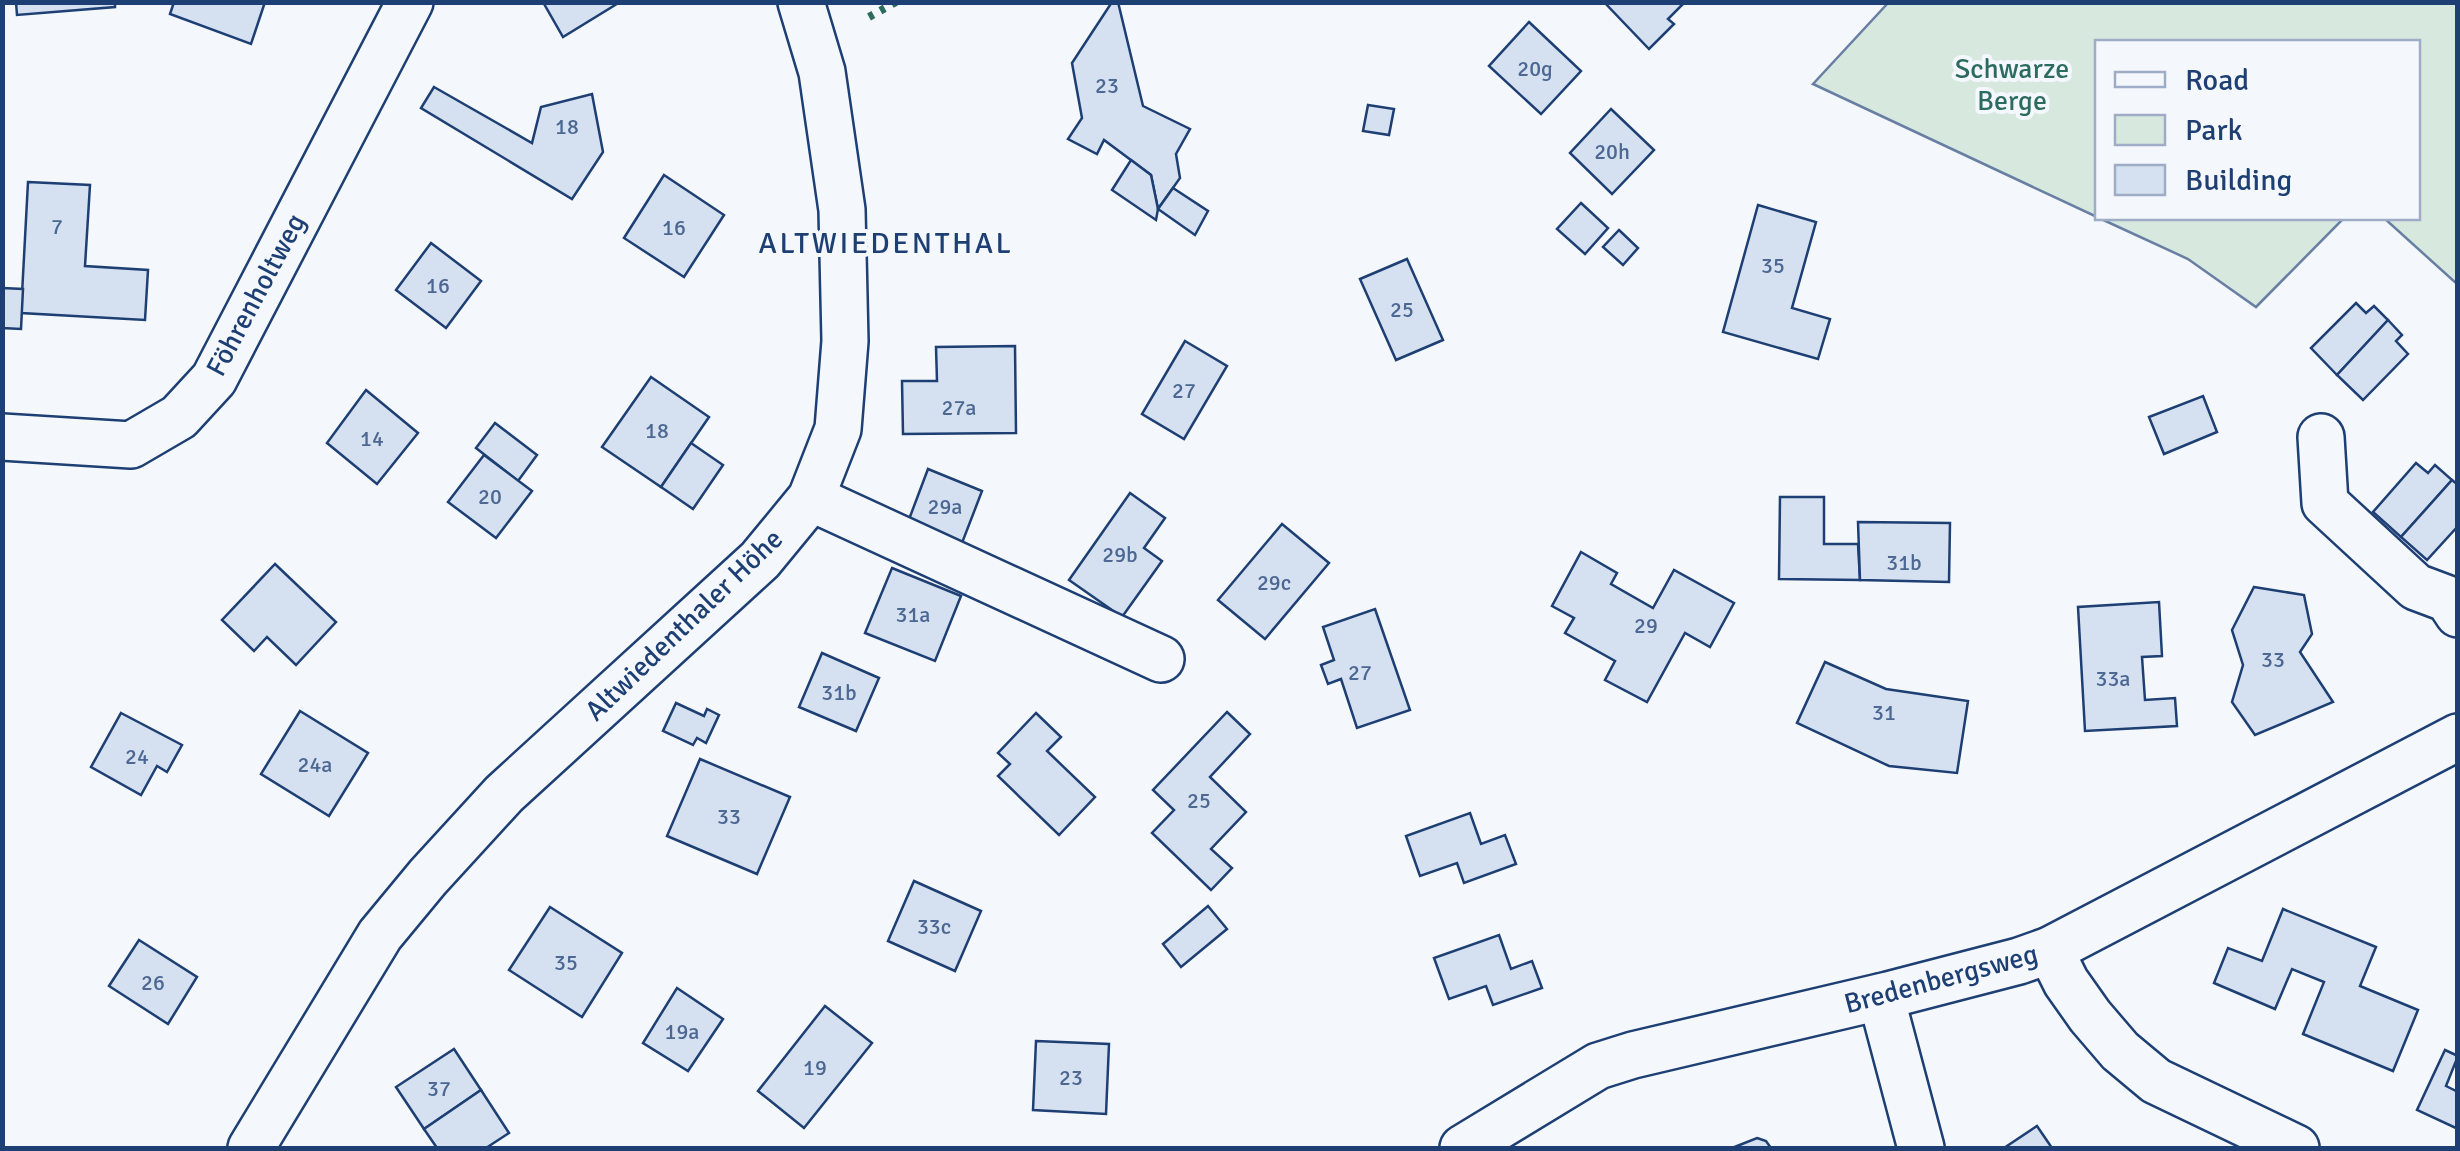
<svg xmlns="http://www.w3.org/2000/svg" width="2460" height="1151" font-family="Signika,sans-serif">
	<style>
		.green { fill: #d7e8df; stroke: #687fa3; stroke-width: 2.5 }
		.building { fill: #d5e0f0; stroke: #1d3f73; stroke-width: 2.5 }
		.lines { fill: none; stroke-linecap: round; stroke-linejoin: round }
		.minor-casing { stroke: #1d3f73; stroke-width: 50 }
		.minor { stroke: #f4f7fb; stroke-width: 45 }
		.hedge { stroke: #2c6c60; stroke-width: 8; stroke-dasharray: 5 8; stroke-linecap: butt }
		.labels { text-anchor: middle; dominant-baseline: central; stroke-width: 8; stroke-linejoin: round; paint-order: stroke }
		.number-label { font-size: 22px; fill: #4b6792 }
		.park-label { font-size: 28px; fill: #2c6c60; stroke: #f4f7fb }
		.street-label { font-size: 28px; fill: #1d3f73; stroke: #f4f7fb }
		.neighbourhood-label { font-size: 30px; letter-spacing: 2.5px; fill: #1d3f73; stroke: #f4f7fb }
	</style>
	<rect width="100%" height="100%" fill="#f4f7fb"/>
	<g class="green">
		<polygon points="1889,2 2457,3 2457,284 2384,218 2418,218 2418,42 2098,42 2097,217 1813,84"/>
		<polygon points="2099,218 2344,218 2256,307 2188,259"/>
	</g>
	<g class="building">
		<polygon points="16,2 115,2 115,7 17,15"/>
		<polygon points="174,2 265,2 251,44 170,14"/>
		<polygon points="543,2 620,2 563,37"/>
		<polygon points="1112,2 1118,2 1143,106 1190,129 1176,154 1180,178 1158,209 1151,175 1104,140 1097,154 1068,139 1082,118 1072,63"/>
		<polygon points="1604,2 1685,2 1668,19 1674,24 1649,49"/>
		<polygon points="1529,22 1581,71 1541,114 1489,66"/>
		<polygon points="434,87 532,143 541,107 592,94 603,152 572,199 421,108"/>
		<polygon points="1368,105 1394,109 1389,135 1363,131"/>
		<polygon points="1611,109 1654,150 1612,194 1570,153"/>
		<polygon points="1131,160 1151,175 1158,209 1156,220 1112,190"/>
		<polygon points="664,175 724,215 684,277 624,238"/>
		<polygon points="28,182 90,185 85,266 148,270 145,320 21,313"/>
		<polygon points="1173,188 1208,211 1195,235 1158,209"/>
		<polygon points="1581,203 1608,228 1585,254 1557,229"/>
		<polygon points="1758,205 1816,222 1792,308 1830,319 1818,359 1723,332"/>
		<polygon points="1619,230 1638,248 1623,265 1603,247"/>
		<polygon points="431,243 481,281 446,328 396,290"/>
		<polygon points="1407,259 1443,340 1396,360 1360,279"/>
		<polygon points="2,288 23,289 21,329 2,328"/>
		<polygon points="2356,303 2366,313 2374,306 2388,320 2337,375 2311,348"/>
		<polygon points="2388,320 2402,335 2396,341 2408,354 2363,400 2337,375"/>
		<polygon points="1185,341 1227,366 1184,439 1142,414"/>
		<polygon points="1015,346 1016,433 903,434 902,381 937,381 936,347"/>
		<polygon points="651,377 709,417 661,487 602,447"/>
		<polygon points="366,390 418,433 377,484 327,443"/>
		<polygon points="2203,396 2217,432 2164,454 2149,417"/>
		<polygon points="495,423 537,455 518,481 476,448"/>
		<polygon points="691,443 723,465 693,509 661,487"/>
		<polygon points="484,455 532,491 496,538 448,502"/>
		<polygon points="2416,463 2428,473 2435,465 2452,480 2401,537 2373,512"/>
		<polygon points="928,469 982,491 962,543 908,522"/>
		<polygon points="2452,480 2458,485 2458,526 2427,560 2401,537"/>
		<polygon points="1130,493 1165,518 1144,548 1162,561 1122,617 1069,580"/>
		<polygon points="1780,497 1824,497 1824,544 1858,544 1860,580 1779,579"/>
		<polygon points="1858,522 1950,523 1949,582 1860,580"/>
		<polygon points="1282,524 1329,563 1265,639 1218,600"/>
		<polygon points="1581,552 1617,573 1611,584 1653,608 1674,570 1734,603 1710,647 1685,633 1647,702 1605,680 1615,661 1565,633 1574,618 1552,606"/>
		<polygon points="275,564 336,622 296,665 267,637 254,651 222,620"/>
		<polygon points="892,568 961,596 935,661 865,633"/>
		<polygon points="2254,587 2304,595 2312,634 2300,652 2333,702 2255,735 2232,702 2243,665 2232,630"/>
		<polygon points="2159,602 2162,656 2142,657 2145,700 2175,698 2177,726 2085,731 2078,607"/>
		<polygon points="1375,609 1410,710 1357,728 1341,679 1328,684 1321,665 1334,660 1323,627"/>
		<polygon points="822,653 879,678 856,731 799,707"/>
		<polygon points="1825,662 1886,689 1968,701 1957,773 1889,766 1797,723"/>
		<polygon points="676,703 704,716 707,709 719,715 706,743 697,738 693,745 663,731"/>
		<polygon points="300,711 368,753 329,816 261,774"/>
		<polygon points="1227,712 1250,734 1210,777 1246,812 1211,849 1232,868 1211,890 1152,833 1174,810 1153,790"/>
		<polygon points="121,713 182,745 167,772 157,766 141,795 91,767"/>
		<polygon points="1036,713 1061,737 1047,751 1095,797 1059,835 998,776 1010,764 998,753"/>
		<polygon points="700,759 790,797 757,874 667,836"/>
		<polygon points="1470,813 1481,844 1505,835 1516,864 1464,883 1457,863 1420,876 1406,836"/>
		<polygon points="914,881 981,911 955,971 888,941"/>
		<polygon points="1208,906 1227,929 1181,967 1163,944"/>
		<polygon points="550,907 622,953 582,1017 509,970"/>
		<polygon points="2283,909 2376,947 2360,986 2418,1010 2393,1071 2303,1034 2324,982 2292,969 2275,1009 2214,983 2228,948 2262,961"/>
		<polygon points="1499,935 1511,969 1532,961 1542,988 1493,1005 1486,986 1449,999 1434,958"/>
		<polygon points="139,940 197,977 168,1024 109,986"/>
		<polygon points="677,988 723,1019 688,1071 643,1043"/>
		<polygon points="825,1006 872,1043 804,1128 758,1091"/>
		<polygon points="1036,1041 1109,1044 1106,1114 1033,1110"/>
		<polygon points="454,1049 481,1090 424,1129 396,1087"/>
		<polygon points="2445,1050 2458,1056 2446,1086 2458,1092 2458,1129 2417,1110"/>
		<polygon points="481,1090 509,1133 486,1148 437,1148 424,1129"/>
		<polygon points="2037,1126 2052,1148 2004,1148"/>
		<polygon points="1757,1138 1766,1141 1771,1148 1732,1148"/>
	</g>
	<g class="lines">
		<g class="minor-casing">
			<g id="minor">
				<polyline points="2,437 131,445 179,417 214,379 410,2"/>
				<polyline points="2321,437 2325,503 2416,587 2448,599 2458,614"/>
				<polyline points="811,498 1161,659"/>
				<polyline points="2050,950 2066,982 2090,1016 2120,1051 2156,1081 2296,1148"/>
				<polyline points="1881,997 1921,1148"/>
				<polyline points="251,1148 380,935 428,877 504,794 760,560 811,498 838,429 845,341 842,210 822,72 801,2"/>
				<polyline points="1463,1148 1598,1066 1633,1055 1888,995 2019,961 2050,950 2458,737"/>
			</g>
		</g>
		<use href="#minor" class="minor"/>
		<polyline class="hedge" points="869,17 896,2"/>
	</g>
	<g class="labels">
		<g class="number-label">
			<text x="1535" y="68">20g</text>
			<text x="1107" y="85">23</text>
			<text x="567" y="126">18</text>
			<text x="1612" y="151">20h</text>
			<text x="57" y="226">7</text>
			<text x="674" y="227">16</text>
			<text x="1773" y="265">35</text>
			<text x="438" y="285">16</text>
			<text x="1402" y="309">25</text>
			<text x="1184" y="390">27</text>
			<text x="959" y="407">27a</text>
			<text x="657" y="430">18</text>
			<text x="372" y="438">14</text>
			<text x="490" y="496">20</text>
			<text x="945" y="506">29a</text>
			<text x="1120" y="554">29b</text>
			<text x="1904" y="562">31b</text>
			<text x="1274" y="582">29c</text>
			<text x="913" y="614">31a</text>
			<text x="1646" y="625">29</text>
			<text x="2273" y="659">33</text>
			<text x="1360" y="672">27</text>
			<text x="2113" y="678">33a</text>
			<text x="839" y="692">31b</text>
			<text x="1884" y="712">31</text>
			<text x="137" y="756">24</text>
			<text x="315" y="764">24a</text>
			<text x="1199" y="800">25</text>
			<text x="729" y="816">33</text>
			<text x="934" y="926">33c</text>
			<text x="566" y="962">35</text>
			<text x="153" y="982">26</text>
			<text x="682" y="1031">19a</text>
			<text x="815" y="1067">19</text>
			<text x="1071" y="1077">23</text>
			<text x="439" y="1088">37</text>
		</g>
		<g class="park-label">
			<text x="2012" y="69">Schwarze<tspan x="2012" dy="32">Berge</tspan></text>
		</g>
		<g class="street-label">
			<text transform="translate(256 295) rotate(-62)">Föhrenholtweg</text>
			<text transform="translate(684 625) rotate(-44)">Altwiedenthaler Höhe</text>
			<text transform="translate(1941 979) rotate(-15)">Bredenbergsweg</text>
		</g>
		<g class="neighbourhood-label">
			<text x="886" y="243">ALTWIEDENTHAL</text>
		</g>
	</g>
	<rect width="2460" height="1151" fill="none" stroke="#1d3f73" stroke-width="10"/>
	<rect x="2095" y="40" width="325" height="180" fill="#f4f7fb" stroke="#9eadc5" stroke-width="2.5"/>
	<rect x="2115" y="72" width="50" height="15" fill="#f4f7fb" stroke="#9eadc5" stroke-width="2.5"/>
	<text x="2185" y="90" font-size="30" fill="#1d3f73">Road</text>
	<rect x="2115" y="115" width="50" height="30" fill="#d7e8df" stroke="#9eadc5" stroke-width="2.5"/>
	<text x="2185" y="140" font-size="30" fill="#1d3f73">Park</text>
	<rect x="2115" y="165" width="50" height="30" fill="#d5e0f0" stroke="#9eadc5" stroke-width="2.5"/>
	<text x="2185" y="190" font-size="30" fill="#1d3f73">Building</text>
</svg>
